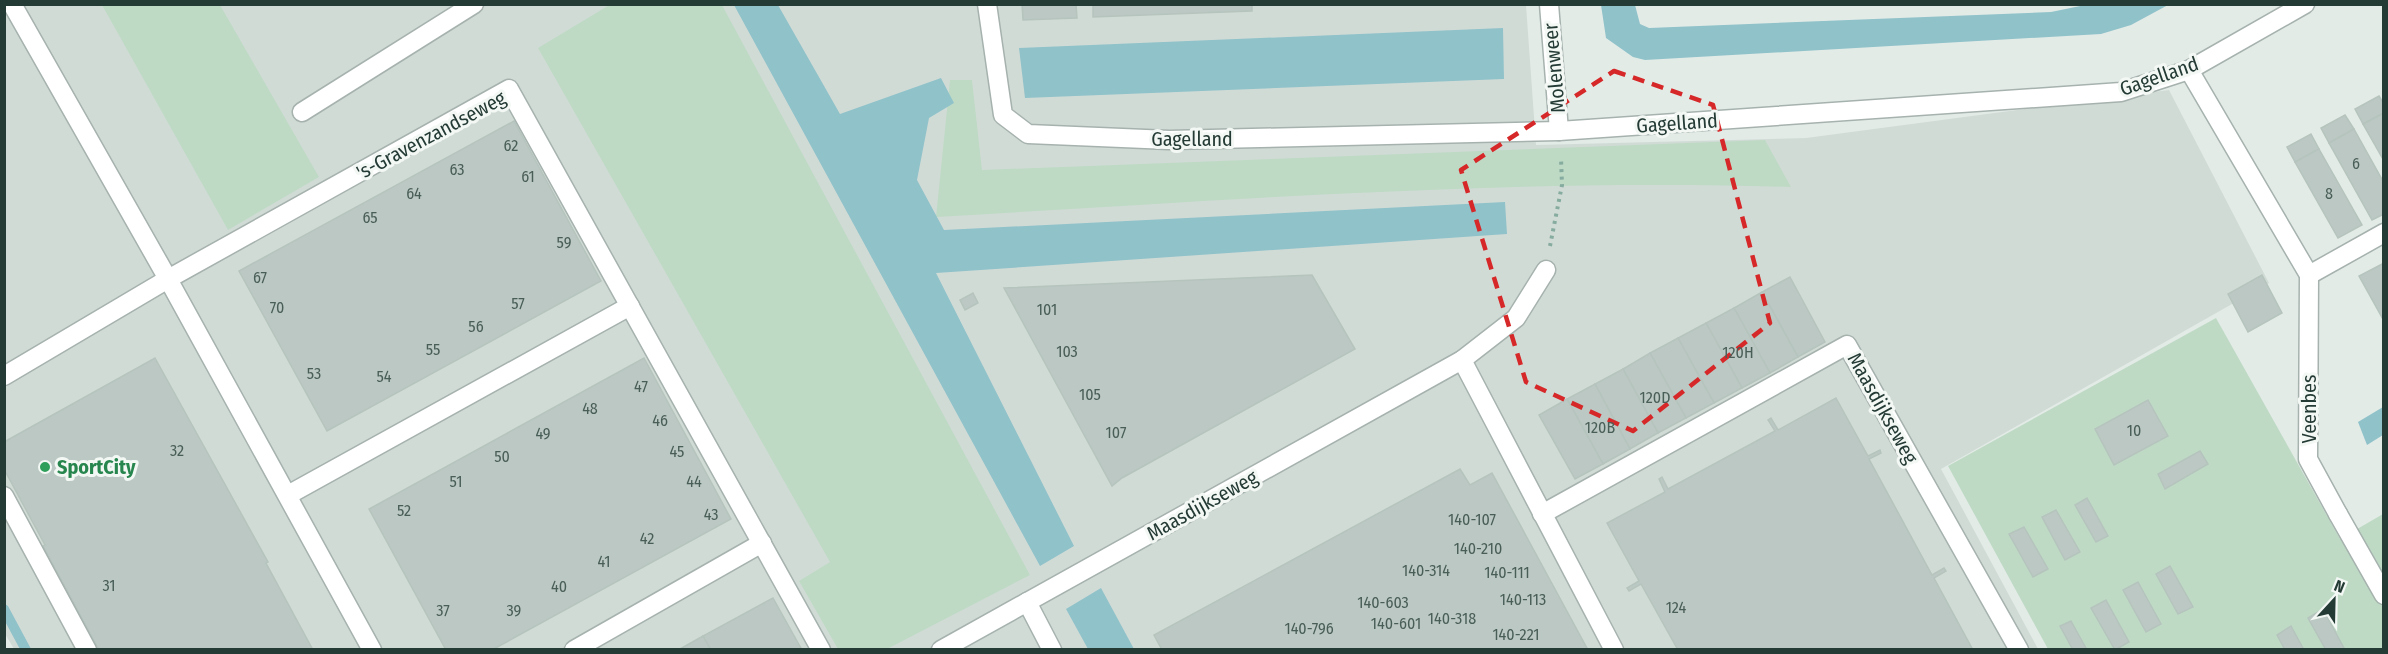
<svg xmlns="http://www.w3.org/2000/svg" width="2388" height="654" font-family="'Fira Sans Condensed',sans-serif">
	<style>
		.built { fill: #d1dbd6 }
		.green { fill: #bedac5 }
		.water { fill: #90c2ca }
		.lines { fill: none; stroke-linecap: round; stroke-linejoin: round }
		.stream { stroke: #90c2ca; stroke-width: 10 }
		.building { fill: #bbc8c3; stroke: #b6c4be; stroke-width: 1.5 }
		.lane-casing { stroke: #a6b2ae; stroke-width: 21 }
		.street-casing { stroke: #a6b2ae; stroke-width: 21 }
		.path { stroke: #86ab9f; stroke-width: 4; stroke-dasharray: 3 4.5; stroke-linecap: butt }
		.lane { stroke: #fff; stroke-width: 18 }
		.street { stroke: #fff; stroke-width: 18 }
		.marked { fill: none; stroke: #d62828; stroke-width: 4.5; stroke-dasharray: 12 8; stroke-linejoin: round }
		.leisure-dot { fill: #2e9e5b; stroke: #f3f8f5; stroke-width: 2 }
		.labels { text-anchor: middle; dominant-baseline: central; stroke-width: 6; stroke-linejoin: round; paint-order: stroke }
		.number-label { font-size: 16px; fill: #4a5e58 }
		.street-label { font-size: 20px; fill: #243a34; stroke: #f3f8f5 }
		.leisure-label { font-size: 20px; font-weight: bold; fill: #27864d; stroke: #f3f8f5; text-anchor: start }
	</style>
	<rect width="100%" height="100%" fill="#e3ebe7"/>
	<polygon class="built" points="4,5 1526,5 1536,145 1806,138 2169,90 2269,283 1941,469 2038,649 14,649 4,632"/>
	<g class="green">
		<polygon points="611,4 722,5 1030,575 887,649 838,649 799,581 830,562 538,48"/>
		<polygon points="102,5 220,5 319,177 228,230"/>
		<path d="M 950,80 L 972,80 L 982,170 L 1765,140 L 1791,187 C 1506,178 1221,201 936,217 Z"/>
		<polygon points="2216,318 2340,539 2383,514 2383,649 2048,649 1948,466"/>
	</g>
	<g class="water">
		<polygon points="2090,4 2168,5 2131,25 2101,34 1645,60 1633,57 1606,38 1601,5 1635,5 1640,24 1649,28 2051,12"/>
		<polygon points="734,5 778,5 840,114 941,78 954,103 929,118 917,180 944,230 1505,202 1507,234 936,273 1074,546 1040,566"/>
		<polygon points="1503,28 1504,79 1025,98 1019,48"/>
		<polygon points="2383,407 2383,435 2367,445 2358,422"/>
		<polygon points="1101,588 1134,649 1088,649 1066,609"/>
	</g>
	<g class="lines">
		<polyline class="stream" points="4,609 26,650"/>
	</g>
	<g class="building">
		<polygon points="1022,4 1076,4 1077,18 1023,20"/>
		<polygon points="1093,4 1252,4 1252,11 1093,17"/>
		<polygon points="2379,96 2384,104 2384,113 2363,124 2355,109"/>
		<polygon points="2384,113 2384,161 2363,124"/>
		<polygon points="2345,115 2354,129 2329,143 2321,128"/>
		<polygon points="514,121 601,281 327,431 239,271"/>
		<polygon points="2354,129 2384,183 2384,214 2372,220 2329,143"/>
		<polygon points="2311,134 2319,149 2295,162 2287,147"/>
		<polygon points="2319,149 2362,225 2338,238 2295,162"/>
		<polygon points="2384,263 2384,321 2359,276"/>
		<polygon points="1312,275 1355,349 1122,478 1112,486 1004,288"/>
		<polygon points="2262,275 2282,313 2248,332 2228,294"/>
		<polygon points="1790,277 1825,342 1798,357 1762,292"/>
		<polygon points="1762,292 1798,357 1770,373 1734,308"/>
		<polygon points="973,293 978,303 965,310 960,300"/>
		<polygon points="1734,308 1770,373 1742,388 1706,323"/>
		<polygon points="1706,323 1742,388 1714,403 1678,338"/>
		<polygon points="1678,338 1714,403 1686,418 1650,353"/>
		<polygon points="1650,353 1686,418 1658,433 1623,369"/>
		<polygon points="155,358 268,562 266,563 313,650 99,650 43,546 45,545 4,469 4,442"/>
		<polygon points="644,358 731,519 492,650 446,650 369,509"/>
		<polygon points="1623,369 1658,433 1630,449 1595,384"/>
		<polygon points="1595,384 1630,449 1603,464 1567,399"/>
		<polygon points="1836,398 1868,456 1880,450 1881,453 1869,459 1932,575 1944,568 1946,571 1934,578 1973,650 1678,650 1641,584 1629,591 1627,588 1639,581 1607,523 1665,492 1659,479 1662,477 1668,489 1775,431 1768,420 1771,418 1778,430"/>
		<polygon points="1567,399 1603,464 1575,479 1539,415"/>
		<polygon points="2148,400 2168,436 2114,465 2095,429"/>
		<polygon points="2200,451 2208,464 2165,489 2158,474"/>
		<polygon points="1460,469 1470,485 1492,473 1588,650 1162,650 1154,635"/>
		<polygon points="2087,498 2108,536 2096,542 2075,505"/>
		<polygon points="2056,510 2080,552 2065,560 2042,517"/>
		<polygon points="2024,527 2048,569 2033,577 2009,534"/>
		<polygon points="2170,566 2193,607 2178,614 2156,574"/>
		<polygon points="2138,582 2161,624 2146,632 2123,590"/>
		<polygon points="773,598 802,650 711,650 703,636"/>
		<polygon points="2106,600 2129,642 2115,650 2091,608"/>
		<polygon points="2323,609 2345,650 2326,650 2308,618"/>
		<polygon points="2071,621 2087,650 2073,650 2060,626"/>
		<polygon points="2291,626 2304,650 2285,650 2277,635"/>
		<polygon points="703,636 711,650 678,650"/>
	</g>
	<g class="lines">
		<g class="lane-casing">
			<g id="lane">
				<polyline points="12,4 168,279"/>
				<polyline points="302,112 474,4"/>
				<polyline points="1462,360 1614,650"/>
				<polyline points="4,376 168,279 509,89 821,650"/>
				<polyline points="288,495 630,306"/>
				<polyline points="4,496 87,650"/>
				<polyline points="1542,514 1847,345 2019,650"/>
				<polyline points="2338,514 2384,595"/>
				<polyline points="1027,602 1052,650"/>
				<polyline points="574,650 762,543"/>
			</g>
		</g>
		<g class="street-casing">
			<g id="street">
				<polyline points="987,4 1003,115 1028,134 1169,140 1559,131 2121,92 2189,70 2305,4"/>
				<polyline points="1549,4 1559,131"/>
				<polyline points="2189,70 2309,275 2308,459 2338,514"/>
				<polyline points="2309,275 2384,233"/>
				<polyline points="168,279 372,650"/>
				<polyline points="941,650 1462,360 1516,318 1546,270"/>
			</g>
		</g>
		<polyline class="path" points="1550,246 1562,185 1561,158"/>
		<use href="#lane" class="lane"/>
		<use href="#street" class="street"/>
	</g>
	<path class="marked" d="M 1614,71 L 1713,105 L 1770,323 L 1633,431 L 1526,382 L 1461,170 Z"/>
	<circle class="leisure-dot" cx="45" cy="467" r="6"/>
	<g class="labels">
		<g class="number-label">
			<text x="511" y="145">62</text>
			<text x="2356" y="163">6</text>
			<text x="457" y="169">63</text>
			<text x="528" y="176">61</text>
			<text x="414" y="193">64</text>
			<text x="2329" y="193">8</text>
			<text x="370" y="217">65</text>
			<text x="564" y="242">59</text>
			<text x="260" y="277">67</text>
			<text x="518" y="303">57</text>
			<text x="277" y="307">70</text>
			<text x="1047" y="309">101</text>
			<text x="476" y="326">56</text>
			<text x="433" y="349">55</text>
			<text x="1067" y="351">103</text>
			<text x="1738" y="352">120H</text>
			<text x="314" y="373">53</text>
			<text x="384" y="376">54</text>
			<text x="641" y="386">47</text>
			<text x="1090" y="394">105</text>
			<text x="1655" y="397">120D</text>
			<text x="590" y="408">48</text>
			<text x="660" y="420">46</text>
			<text x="1600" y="427">120B</text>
			<text x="2134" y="430">10</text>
			<text x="1116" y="432">107</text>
			<text x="543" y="433">49</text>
			<text x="177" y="450">32</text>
			<text x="677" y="451">45</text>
			<text x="502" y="456">50</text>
			<text x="456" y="481">51</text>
			<text x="694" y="481">44</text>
			<text x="404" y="510">52</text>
			<text x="711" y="514">43</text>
			<text x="1472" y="519">140-107</text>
			<text x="647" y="538">42</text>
			<text x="1478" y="548">140-210</text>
			<text x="604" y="561">41</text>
			<text x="1426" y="570">140-314</text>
			<text x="1507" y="572">140-111</text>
			<text x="109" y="585">31</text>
			<text x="559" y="586">40</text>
			<text x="1523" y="599">140-113</text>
			<text x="1383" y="602">140-603</text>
			<text x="1676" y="607">124</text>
			<text x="443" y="610">37</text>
			<text x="514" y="610">39</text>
			<text x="1452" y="618">140-318</text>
			<text x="1396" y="623">140-601</text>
			<text x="1309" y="628">140-796</text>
			<text x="1516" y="634">140-221</text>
		</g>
		<g class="street-label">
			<text transform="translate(1554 68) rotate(-95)">Molenweer</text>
			<text transform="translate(2159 76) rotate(-19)">Gagelland</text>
			<text transform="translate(1677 123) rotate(-4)">Gagelland</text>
			<text transform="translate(431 135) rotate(-28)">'s-Gravenzandseweg</text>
			<text x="1192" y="139">Gagelland</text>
			<text transform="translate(1883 408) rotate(61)">Maasdijkseweg</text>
			<text transform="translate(2309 409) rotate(-90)">Veenbes</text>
			<text transform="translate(1202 505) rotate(-29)">Maasdijkseweg</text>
		</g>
		<g class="leisure-label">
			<text x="57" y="467">SportCity</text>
		</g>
	</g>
	<rect width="2388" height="654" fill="none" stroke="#243a34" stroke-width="12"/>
	<g transform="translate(2334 600) rotate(22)" stroke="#f3f8f5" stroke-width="4.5" paint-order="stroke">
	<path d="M0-4.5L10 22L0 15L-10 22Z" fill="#243a34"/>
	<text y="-9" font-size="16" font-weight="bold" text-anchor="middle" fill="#243a34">N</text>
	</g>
</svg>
